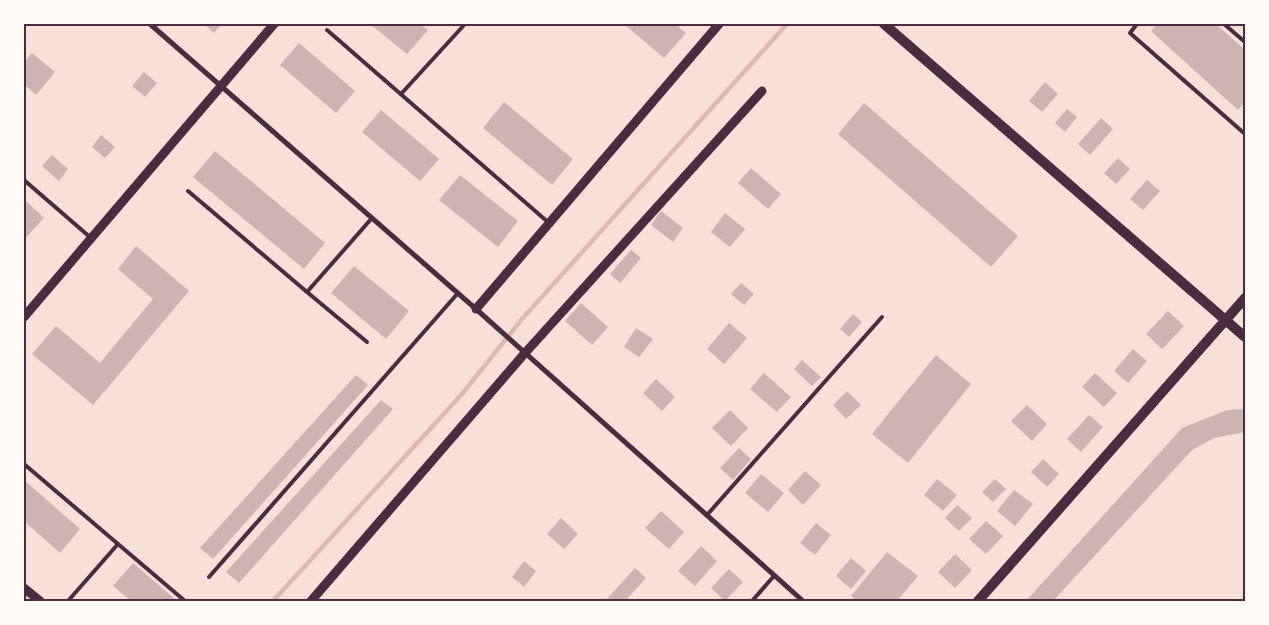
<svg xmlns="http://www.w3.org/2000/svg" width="1269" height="625" font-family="Commissioner,sans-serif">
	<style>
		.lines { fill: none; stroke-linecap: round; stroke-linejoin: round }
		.stream { stroke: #dcb8b0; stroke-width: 4.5 }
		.building { fill: #ccb4b1 }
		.service { stroke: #4a2c40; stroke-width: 4 }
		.minor { stroke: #4a2c40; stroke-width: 5 }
		.tertiary { stroke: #4a2c40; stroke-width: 9 }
		.secondary { stroke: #4a2c40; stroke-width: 10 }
		.neatline { fill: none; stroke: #4a2c40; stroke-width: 2 }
	</style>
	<rect width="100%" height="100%" fill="#f7e1d7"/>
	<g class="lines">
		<polyline class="stream" points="273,601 462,394 522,319 787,24"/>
	</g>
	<g class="building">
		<polygon points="204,24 222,24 214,33"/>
		<polygon points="370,24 420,24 428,30 407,54"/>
		<polygon points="624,24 675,24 686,33 664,58"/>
		<polygon points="1157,24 1216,24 1245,50 1245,102 1238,110 1151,31"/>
		<polygon points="299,43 355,91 336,113 280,65"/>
		<polygon points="32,53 55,72 36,95 24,84 24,62"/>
		<polygon points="144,72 157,83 145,97 132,86"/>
		<polygon points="1045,82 1058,94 1042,112 1029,101"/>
		<polygon points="504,102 573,159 552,185 483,128"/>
		<polygon points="864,103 1018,236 991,267 838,134"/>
		<polygon points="1067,109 1077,117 1065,132 1055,123"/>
		<polygon points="381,110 439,159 420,181 362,132"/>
		<polygon points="1101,118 1113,129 1090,155 1078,144"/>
		<polygon points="101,135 115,147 105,158 92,147"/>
		<polygon points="215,151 325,243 304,269 193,177"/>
		<polygon points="52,155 68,169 59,181 42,166"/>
		<polygon points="1118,158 1130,169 1116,184 1104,173"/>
		<polygon points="751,168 781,194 768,209 738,183"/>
		<polygon points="460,175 518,221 498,247 439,200"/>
		<polygon points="1147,180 1160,191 1143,210 1130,199"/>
		<polygon points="24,199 44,218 24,240"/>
		<polygon points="661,211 683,228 673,242 651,225"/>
		<polygon points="725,213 745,229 730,247 711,232"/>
		<polygon points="136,246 189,291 93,405 32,354 56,326 100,363 153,299 118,269"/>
		<polygon points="631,250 641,258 620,283 610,274"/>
		<polygon points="354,266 409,311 386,339 331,293"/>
		<polygon points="741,283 754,294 744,305 731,294"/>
		<polygon points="581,303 608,327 592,345 565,321"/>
		<polygon points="1168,311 1184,326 1162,349 1146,334"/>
		<polygon points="853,314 862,322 849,337 840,329"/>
		<polygon points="729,323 747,338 724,364 707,349"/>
		<polygon points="636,328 653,339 639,357 624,347"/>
		<polygon points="1133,349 1147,361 1128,383 1114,371"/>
		<polygon points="936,355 971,384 908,463 872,434"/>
		<polygon points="802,360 821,377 812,386 794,369"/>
		<polygon points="764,373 791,397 777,412 750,389"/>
		<polygon points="1095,373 1117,393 1104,407 1082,387"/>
		<polygon points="356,375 368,385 213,559 200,548"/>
		<polygon points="656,379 675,397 662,411 643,393"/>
		<polygon points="847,391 861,405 846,419 833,405"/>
		<polygon points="381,400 393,409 239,583 226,572"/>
		<polygon points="1027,405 1047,424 1032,441 1011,421"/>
		<polygon points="1245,409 1245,432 1214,438 1192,450 1053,601 1026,601 1182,428 1227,410"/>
		<polygon points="730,410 748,428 731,446 712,428"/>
		<polygon points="1089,415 1103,427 1081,452 1067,439"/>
		<polygon points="739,448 751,459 733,480 720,468"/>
		<polygon points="1043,459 1059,474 1047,487 1031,472"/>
		<polygon points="805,471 821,485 803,505 788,490"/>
		<polygon points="761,474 784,493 768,512 745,493"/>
		<polygon points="937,479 957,495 943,511 924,495"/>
		<polygon points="995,479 1006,489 993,502 982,492"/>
		<polygon points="24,480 80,529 60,553 24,521"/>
		<polygon points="1014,490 1033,504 1015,526 997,511"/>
		<polygon points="957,505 972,518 959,531 945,518"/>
		<polygon points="661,511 684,532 669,549 645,528"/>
		<polygon points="561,518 578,534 564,549 547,534"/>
		<polygon points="986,521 1003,536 986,554 969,539"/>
		<polygon points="816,523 831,535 815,555 800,543"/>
		<polygon points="701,546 717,561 695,586 678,571"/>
		<polygon points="887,552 918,576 897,601 857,601 851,596"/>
		<polygon points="955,554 972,570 955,588 938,572"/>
		<polygon points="851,558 866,571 851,589 836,576"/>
		<polygon points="524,561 536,571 524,587 512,577"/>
		<polygon points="133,563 177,601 131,601 113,586"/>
		<polygon points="635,568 646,578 625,601 605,601"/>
		<polygon points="729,569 743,582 725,601 711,588"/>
	</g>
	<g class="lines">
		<g class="service">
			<polyline points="1137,24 1130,33 1245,134"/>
			<polyline points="1224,24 1245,42"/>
			<polyline points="327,30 549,223"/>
			<polyline points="401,94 465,24"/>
			<polyline points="24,180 91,238"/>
			<polyline points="188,191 307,292 372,218"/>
			<polyline points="307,292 367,342"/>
			<polyline points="24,464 118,544 68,601"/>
			<polyline points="707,515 882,317"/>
			<polyline points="118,544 185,601"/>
			<polyline points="209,577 458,293"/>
			<polyline points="752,601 774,576"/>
		</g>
		<polyline class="minor" points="150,24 476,309 803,601"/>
		<g class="tertiary">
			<polyline points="476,309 719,24"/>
			<polyline points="24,317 274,24"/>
			<polyline points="24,588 40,601"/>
			<polyline points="311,601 525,353 762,91"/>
		</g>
		<g class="secondary">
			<polyline points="884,24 1245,337"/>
			<polyline points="978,601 1245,298"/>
		</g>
	</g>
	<rect width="1269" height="625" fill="none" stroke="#fffaf5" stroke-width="50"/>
	<rect x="25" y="25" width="1219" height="575" class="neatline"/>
</svg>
